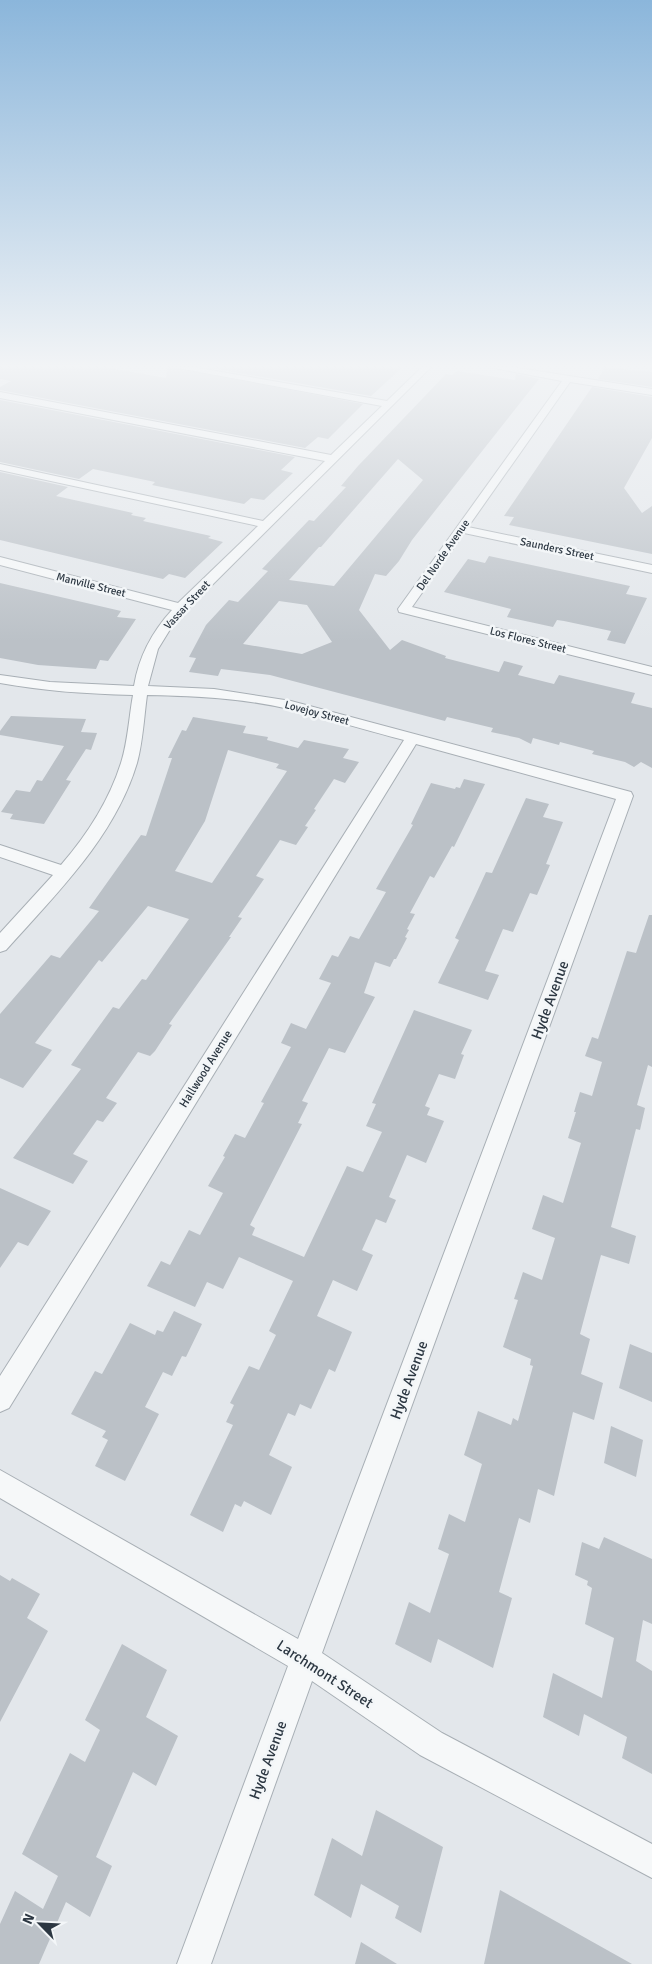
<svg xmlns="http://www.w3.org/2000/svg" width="652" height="1964" font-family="Signika,sans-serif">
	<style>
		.building { fill: #bbc1c7; fill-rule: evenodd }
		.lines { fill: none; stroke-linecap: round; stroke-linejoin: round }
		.street-casing { stroke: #a8afb5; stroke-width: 2 }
		.street { fill: #f6f8f9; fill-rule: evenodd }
		.labels { text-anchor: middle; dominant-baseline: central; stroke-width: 5; stroke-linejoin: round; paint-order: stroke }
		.far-street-label { font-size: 11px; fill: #2c3742; stroke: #f3f6f8 }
		.street-label { font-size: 12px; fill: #2c3742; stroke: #f3f6f8 }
		.near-street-label { font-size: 15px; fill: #2c3742; stroke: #f3f6f8 }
	</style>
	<rect width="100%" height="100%" fill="#e3e7eb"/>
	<g class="building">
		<polygon points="0,367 105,367 166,378 167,367 170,367 363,404 328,439 318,437 305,448 0,390 0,387 11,381 0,379"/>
		<polygon points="205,367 403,367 371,396"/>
		<polygon points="605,367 652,372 652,387 598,379"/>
		<path d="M 457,371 L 515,380 L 516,374 L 539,379 L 412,540 L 399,561 L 386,576 L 375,574 L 359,610 L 390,650 L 402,640 L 446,656 L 445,658 L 499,672 L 504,661 L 523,666 L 518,675 L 554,684 L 559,675 L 635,693 L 631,703 L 652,708 L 652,768 L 641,762 L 634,767 L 625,762 L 592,754 L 594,751 L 560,742 L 559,745 L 533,738 L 531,744 L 519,738 L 491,732 L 493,728 L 447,717 L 445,721 L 270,675 L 221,669 L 218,676 L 189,672 L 196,658 L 189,657 L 206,625 L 229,600 L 238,602 L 268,571 L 262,569 L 309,520 L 314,521 L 346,487 L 341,486 L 358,466 L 446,374 L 452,375 ZM 398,459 L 423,480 L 334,586 L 289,580 L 319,547 L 321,547 ZM 279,601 L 307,605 L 332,642 L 302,654 L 243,644 Z"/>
		<polygon points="592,387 652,397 652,438 624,488 642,513 652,506 652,554 509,525 514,517 504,516"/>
		<polygon points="0,400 295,457 281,470 293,473 264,500 251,498 244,504 152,485 155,482 93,469 79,479 0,462"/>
		<polygon points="0,472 68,487 56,496 133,513 131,515 146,518 143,521 211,536 208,538 223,542 185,578 169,574 163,579 0,540"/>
		<polygon points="489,556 630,586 626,594 647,598 625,644 607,640 611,631 564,621 557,620 553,627 507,617 511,609 444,592 468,559 485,563"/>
		<polygon points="0,583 121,611 117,617 136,619 108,661 100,660 96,669 38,665 0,658"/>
		<polygon points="11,716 86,719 81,732 97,733 91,750 86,749 66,780 71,781 44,824 10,819 13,814 1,812 16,790 30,792 37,780 42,781 64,746 0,735 0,731"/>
		<path d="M 193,717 L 246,726 L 243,733 L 268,737 L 267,740 L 298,748 L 304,740 L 349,749 L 343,758 L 359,762 L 345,783 L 334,779 L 314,809 L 316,810 L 305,826 L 308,827 L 296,845 L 280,840 L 256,876 L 264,879 L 238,917 L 242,918 L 229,937 L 231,937 L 169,1024 L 172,1025 L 155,1051 L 150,1056 L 138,1052 L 106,1098 L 117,1103 L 103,1122 L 97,1120 L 73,1154 L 88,1161 L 73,1184 L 13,1158 L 81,1069 L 71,1065 L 113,1007 L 119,1009 L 142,979 L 146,980 L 189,919 L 148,906 L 102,962 L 99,960 L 35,1043 L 52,1050 L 23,1088 L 0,1078 L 0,1014 L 51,955 L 60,958 L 99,911 L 89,908 L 141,835 L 146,836 L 172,758 L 168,758 L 182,730 L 186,731 ZM 228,750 L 279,764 L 276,768 L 287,771 L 212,883 L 175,871 L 205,821 Z"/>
		<polygon points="464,779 485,784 454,847 452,846 434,878 430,876 410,913 415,914 407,929 409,930 405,937 407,938 396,959 394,959 390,967 375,962 364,993 375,997 345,1053 329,1048 302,1101 308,1103 298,1123 302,1124 250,1225 255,1228 252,1235 304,1257 347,1166 363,1172 382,1132 366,1126 376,1104 372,1103 414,1010 472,1030 461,1054 464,1055 455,1079 439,1074 425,1106 430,1108 427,1115 444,1121 426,1163 407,1155 389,1197 396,1200 386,1223 376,1219 362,1250 373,1255 357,1291 333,1280 317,1316 352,1332 335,1372 329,1369 311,1409 300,1404 295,1416 288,1413 269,1455 292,1467 271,1515 244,1501 241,1507 235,1504 223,1532 190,1515 233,1425 226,1422 234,1405 230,1403 249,1366 259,1370 276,1335 269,1331 293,1281 239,1257 223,1289 207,1282 195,1307 147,1286 161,1261 170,1265 189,1230 200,1235 223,1193 208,1186 225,1157 223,1156 225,1152 235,1134 245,1138 264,1103 261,1102 291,1047 281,1043 291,1023 306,1029 331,983 319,979 332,955 338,957 350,936 359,939 386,892 376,889 413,825 411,824 431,783 455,789 456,787 460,788"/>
		<polygon points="526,798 549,804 543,817 563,822 546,864 550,865 537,895 530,893 513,932 503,929 485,971 499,975 488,1000 438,983 459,940 455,938 475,896 486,872 492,873"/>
		<polygon points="649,915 652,915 652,1067 648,1065 637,1105 645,1108 640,1130 636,1129 611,1227 636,1236 629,1264 601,1255 580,1334 590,1339 581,1374 603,1383 594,1420 573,1412 554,1496 538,1489 530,1523 519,1518 499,1592 512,1598 493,1668 438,1639 431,1663 395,1644 409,1602 430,1613 449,1554 438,1549 449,1514 465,1522 482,1464 464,1455 478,1411 511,1425 513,1418 518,1421 533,1366 530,1365 531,1359 503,1347 518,1300 514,1299 523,1272 542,1280 555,1238 532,1229 543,1195 563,1203 581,1143 568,1138 576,1112 574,1112 580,1092 592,1096 602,1062 585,1056 592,1037 598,1039 627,951 636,953"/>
		<polygon points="0,1188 51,1211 28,1246 18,1242 0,1268"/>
		<polygon points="174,1311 202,1324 186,1357 182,1356 172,1376 163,1372 145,1407 159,1414 125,1481 95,1466 108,1440 102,1437 106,1431 71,1414 95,1371 102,1374 130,1323 155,1335 157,1330 163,1332"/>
		<polygon points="630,1344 652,1353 652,1402 619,1388"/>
		<polygon points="611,1426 643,1440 636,1477 604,1463"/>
		<polygon points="604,1537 652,1559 652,1624 643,1620 636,1661 652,1671 652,1774 622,1758 627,1737 584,1714 579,1736 543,1717 553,1673 602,1698 614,1638 585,1624 592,1588 587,1585 588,1581 575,1575 582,1542 599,1549"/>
		<polygon points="0,1575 10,1581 12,1578 40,1594 27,1618 48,1631 0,1722"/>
		<polygon points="122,1644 167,1670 146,1717 178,1736 156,1786 133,1772 96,1857 112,1866 90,1917 66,1902 39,1964 0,1964 0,1924 15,1891 43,1909 58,1876 22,1854 70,1753 85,1762 100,1730 85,1720"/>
		<polygon points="376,1810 443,1847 421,1933 395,1918 399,1906 361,1884 351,1918 314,1895 332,1838 362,1856"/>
		<polygon points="500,1890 632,1964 484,1964"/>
		<polygon points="361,1942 397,1964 355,1964"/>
	</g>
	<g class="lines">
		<g class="street-casing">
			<g id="street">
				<path d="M 172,367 L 193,367 L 387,401 L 422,367 L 431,367 L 174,623 L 158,649 L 148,686 L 214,689 L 291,701 L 631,792 L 633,796 L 322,1653 L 442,1733 L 652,1844 L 652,1878 L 420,1755 L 312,1681 L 211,1964 L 177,1964 L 288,1666 L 0,1498 L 0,1470 L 298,1639 L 616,799 L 416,744 L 9,1408 L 0,1412 L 0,1376 L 404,740 C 365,730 327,718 289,709 C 242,698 195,696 147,695 C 144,717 143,741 137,763 C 115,837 56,894 6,950 L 0,952 L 0,933 L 53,875 L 0,857 L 0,845 L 61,865 C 87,835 109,801 121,763 C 128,741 129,717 133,695 C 88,694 44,691 0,683 L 0,675 L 50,682 L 134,686 C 139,656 152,632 172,610 L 0,565 L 0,557 L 178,603 L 258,526 L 0,470 L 0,464 L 263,521 L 325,461 L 0,398 L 0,392 L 331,455 L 382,406 Z"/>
				<polygon points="489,367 512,367 652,389 652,395 570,382 468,527 652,565 652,573 464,533 412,607 652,667 652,675 399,612 398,609 562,381"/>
			</g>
		</g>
		<use href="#street" class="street"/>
	</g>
	<linearGradient id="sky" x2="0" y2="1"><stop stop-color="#8bb6db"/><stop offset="0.57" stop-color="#f2f4f6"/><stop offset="1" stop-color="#f2f4f6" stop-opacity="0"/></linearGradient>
	<rect width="652" height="642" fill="url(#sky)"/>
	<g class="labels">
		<g class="far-street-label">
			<text transform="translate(557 549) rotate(12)">Saunders Street</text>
			<text transform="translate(443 555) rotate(-55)">Del Norde Avenue</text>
			<text transform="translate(91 585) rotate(14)">Manville Street</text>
			<text transform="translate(187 605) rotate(-47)">Vassar Street</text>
			<text transform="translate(528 640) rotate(14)">Los Flores Street</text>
			<text transform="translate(317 713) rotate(15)">Lovejoy Street</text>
		</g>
		<g class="street-label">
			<text transform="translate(206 1069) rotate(-58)">Hallwood Avenue</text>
		</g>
		<g class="near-street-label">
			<text transform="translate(550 1000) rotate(-70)">Hyde Avenue</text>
			<text transform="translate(409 1380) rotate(-70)">Hyde Avenue</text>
			<text transform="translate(325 1674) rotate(33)">Larchmont Street</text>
			<text transform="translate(268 1760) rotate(-70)">Hyde Avenue</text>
		</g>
	</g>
	<g transform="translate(40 1924) rotate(294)" stroke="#f3f6f8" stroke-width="4" paint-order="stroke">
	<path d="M0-4L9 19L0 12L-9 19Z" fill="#2c3742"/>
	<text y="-8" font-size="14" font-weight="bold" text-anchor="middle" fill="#2c3742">N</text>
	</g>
</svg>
